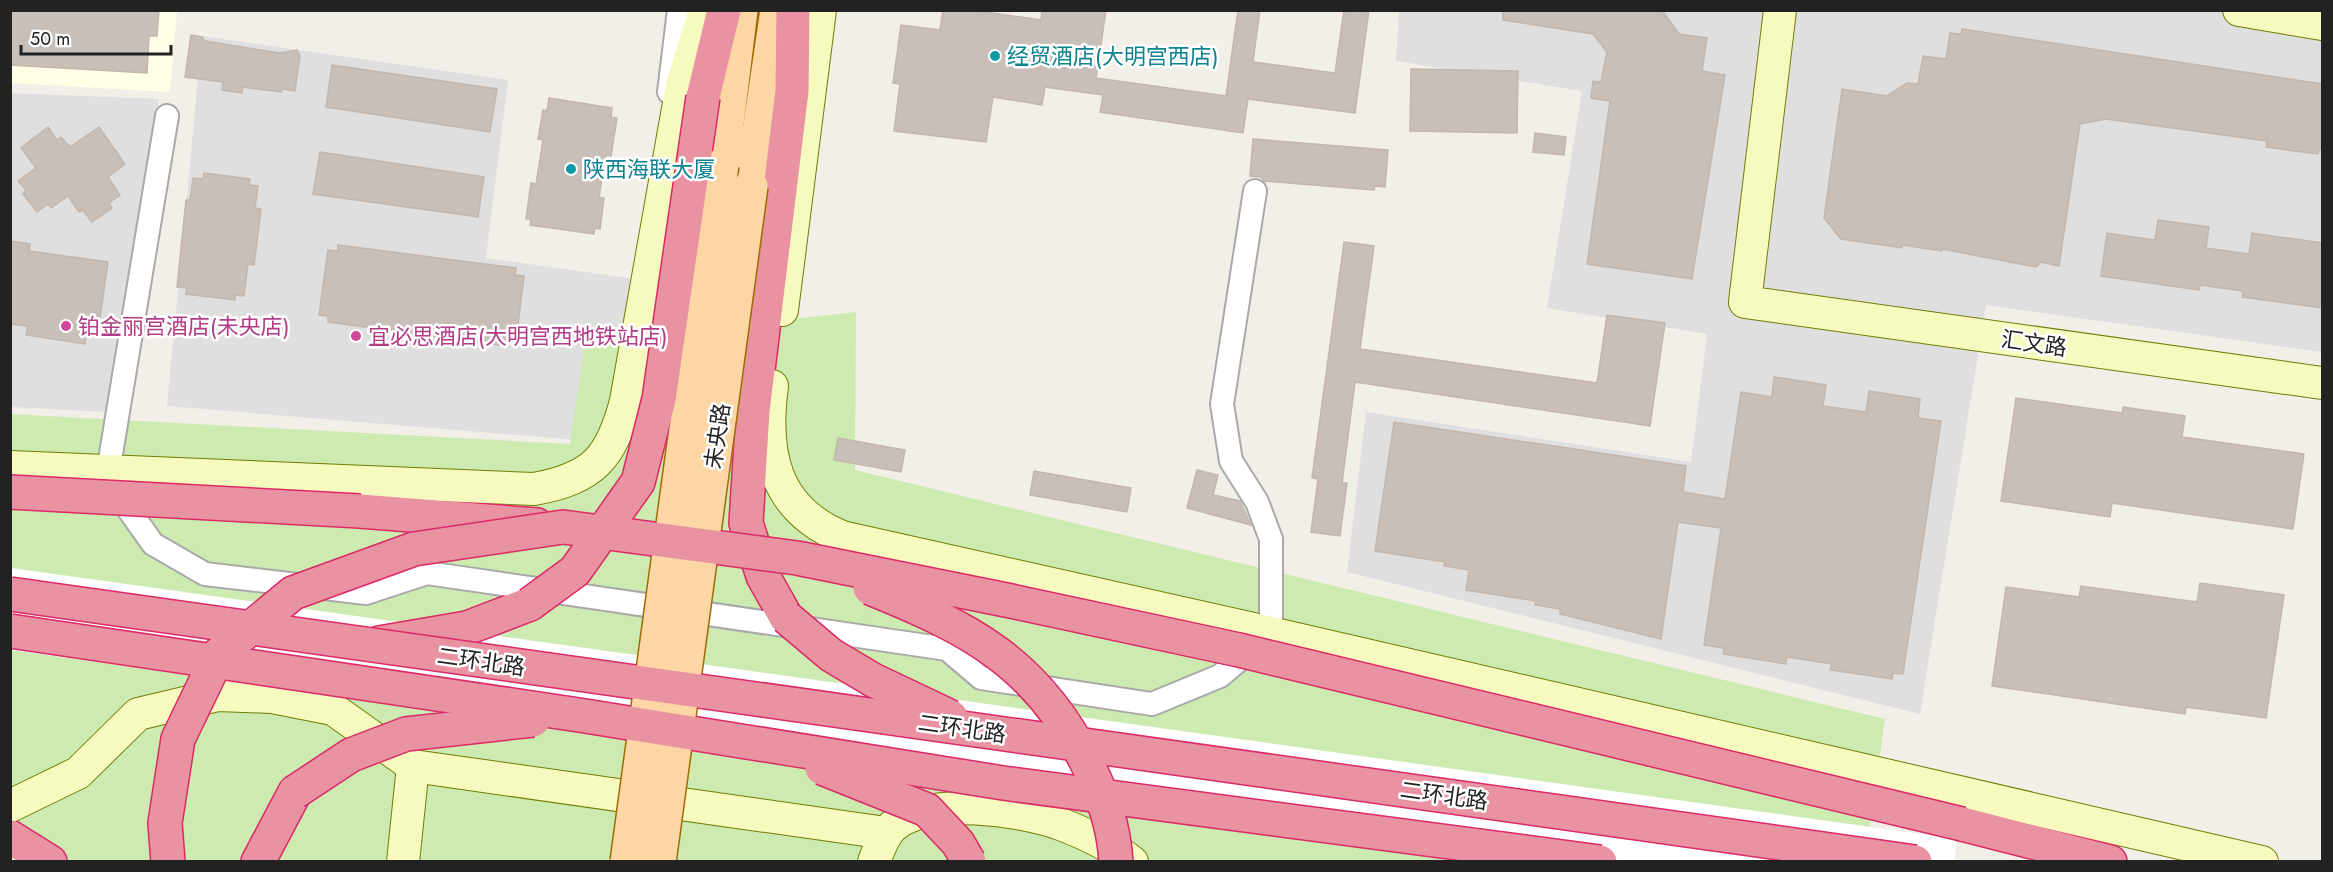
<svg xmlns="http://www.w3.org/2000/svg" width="2333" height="872" font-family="Jost,'Noto Sans SC',sans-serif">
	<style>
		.residential { fill: #e0dfdf }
		.education { fill: #ffffe5 }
		.grass { fill: #cdebb0 }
		.pier { fill: #fff }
		.building { fill: #c7bfb8; stroke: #c4b6ab; stroke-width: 1.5 }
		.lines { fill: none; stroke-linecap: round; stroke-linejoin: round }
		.street-casing { stroke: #a9a9a9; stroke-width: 26 }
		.secondary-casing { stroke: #707d05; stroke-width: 34 }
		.primary-casing { stroke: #a06b00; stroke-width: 36 }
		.highway-casing { stroke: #dc2a67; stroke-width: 36 }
		.street { stroke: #fff; stroke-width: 22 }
		.secondary { stroke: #f7fabf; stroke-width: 32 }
		.primary { stroke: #fcd6a4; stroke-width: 33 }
		.highway { stroke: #e892a2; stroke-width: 33 }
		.primary-bridge-casing { stroke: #a06b00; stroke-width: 36; stroke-linecap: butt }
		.highway-bridge-casing { stroke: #dc2a67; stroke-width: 36; stroke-linecap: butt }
		.primary-bridge { stroke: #fcd6a4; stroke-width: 33 }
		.highway-bridge { stroke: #e892a2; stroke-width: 33 }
		.culture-dot { fill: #0f9aa8; stroke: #fff; stroke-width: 2 }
		.hotel-dot { fill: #d1479c; stroke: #fff; stroke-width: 2 }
		.labels { text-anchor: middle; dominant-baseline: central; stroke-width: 5; stroke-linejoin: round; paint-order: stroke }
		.culture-label { font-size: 22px; fill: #0d838f; stroke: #fff; text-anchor: start }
		.hotel-label { font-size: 22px; fill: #b23c85; stroke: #fff; text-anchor: start }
		.street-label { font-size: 22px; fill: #222; stroke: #fff }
	</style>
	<rect width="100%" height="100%" fill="#f2efe9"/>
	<g class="residential">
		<polygon points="1399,11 2322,11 2322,352 1986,305 1920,714 1347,572 1366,412 1691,462 1707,334 1547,308 1582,91 1396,61"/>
		<polygon points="202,36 508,80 486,258 636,279 602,442 167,406"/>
		<polygon points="10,93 159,99 108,412 11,407"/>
	</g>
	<polygon class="education" points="10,11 177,11 170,92 11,83"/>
	<polygon class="grass" points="856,312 855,470 1885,719 1865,861 11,861 10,414 570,444 585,342"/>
	<polygon class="pier" points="11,568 1957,839 1954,862 1504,861 11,650"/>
	<g class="building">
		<polygon points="10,10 159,10 157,36 149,36 147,73 10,65"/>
		<polygon points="943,10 972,10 1041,20 1042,10 1106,10 1096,78 1226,96 1238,10 1260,10 1253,62 1335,73 1344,10 1369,10 1355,113 1248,99 1243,133 1100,112 1103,95 1045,87 1042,105 993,97 986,142 894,131 900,84 893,83 901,25 940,30"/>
		<polygon points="1503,10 1662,10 1679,34 1707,38 1702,71 1725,75 1692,279 1587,264 1610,101 1591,98 1593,81 1601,82 1607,52 1593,34 1503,20"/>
		<polygon points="1962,29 2322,84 2322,150 2319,149 2318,154 2302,152 2266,147 2267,141 2106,119 2080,124 2059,266 2041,262 2036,267 1942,249 1942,251 1902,245 1902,248 1841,239 1824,218 1842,89 1887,96 1907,83 1918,84 1923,56 1946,59 1950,33 1961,34"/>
		<polygon points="191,35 202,37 205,41 279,53 297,50 300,56 295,91 282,89 281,92 243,87 242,93 222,90 223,82 185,77"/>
		<polygon points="332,65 497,89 490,132 326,107"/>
		<polygon points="1411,69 1518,71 1517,133 1410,131"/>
		<polygon points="549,98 612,108 611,117 617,118 611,156 606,155 599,197 604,198 600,229 595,228 594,234 530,225 531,219 526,219 531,183 536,184 543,140 538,139 543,110 547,111"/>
		<polygon points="48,127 57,140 61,137 70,147 99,127 125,164 108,177 120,195 109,203 112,208 92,222 83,210 79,212 68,196 51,208 48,204 37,212 23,194 26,190 18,181 36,168 21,148"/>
		<polygon points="1535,133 1566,137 1564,155 1533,152"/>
		<polygon points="1253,139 1388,150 1385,187 1375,186 1374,190 1264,181 1261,177 1250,176"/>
		<polygon points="320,152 484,177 478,217 313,194"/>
		<polygon points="204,173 250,179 249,185 258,186 255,208 261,209 254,265 248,264 244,296 235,295 235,300 186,294 187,288 177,287 186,200 190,200 193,178 203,179"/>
		<polygon points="2158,220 2209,227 2206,248 2249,254 2252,233 2322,243 2322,308 2242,297 2243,291 2200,285 2199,290 2101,276 2107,233 2155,240"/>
		<polygon points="10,241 30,244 29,251 108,262 98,332 87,331 85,344 26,335 28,326 10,324"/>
		<polygon points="1344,242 1374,246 1360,349 1597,383 1607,315 1665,323 1650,426 1355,382 1342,483 1347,483 1340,536 1311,532 1318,479 1312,478"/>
		<polygon points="338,245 516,268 515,275 524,276 516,341 507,340 506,346 328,322 328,316 319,315 328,250 338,251"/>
		<polygon points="1774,377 1826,385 1823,406 1866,412 1869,391 1920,399 1918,418 1941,421 1903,674 1893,673 1892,679 1830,670 1832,664 1787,657 1786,664 1723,654 1724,648 1704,645 1721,528 1678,522 1661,639 1560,614 1560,609 1535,605 1536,601 1466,590 1469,570 1444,566 1445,562 1375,551 1394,422 1686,466 1683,492 1725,499 1741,392 1772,397"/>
		<polygon points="2016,398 2122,413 2123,407 2185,416 2182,437 2304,454 2293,529 2112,503 2110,517 2001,501"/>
		<polygon points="838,438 905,450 901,472 834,460"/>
		<polygon points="1197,470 1218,475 1213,495 1240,501 1251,525 1187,508"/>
		<polygon points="1034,471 1131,488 1127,512 1030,495"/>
		<polygon points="2200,583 2284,595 2266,718 2186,707 2185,714 1992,686 2006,587 2079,597 2081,586 2197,602"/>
	</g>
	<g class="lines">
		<g class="street-casing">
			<g id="street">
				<polyline points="669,92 679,10"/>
				<polyline points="167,116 108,472 119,496 153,544 205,574 366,593 427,573 947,649 981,678 1152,704 1220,676 1271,633 1271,539 1257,502 1231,461 1222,404 1255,191"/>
			</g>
		</g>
		<g class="secondary-casing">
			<g id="secondary">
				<polyline points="1780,10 1745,302 2322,383"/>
				<polyline points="2239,10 2322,24"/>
				<polyline points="782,310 820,10"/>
				<path d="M 772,386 C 763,453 774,509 842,537 L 1271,633 L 2262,862"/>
				<path d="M 10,467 L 534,489 C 594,478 611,458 626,401 L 682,86 L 705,10"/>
				<polyline points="10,806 78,773 138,714 218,695 272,697 333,709 413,766 886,833"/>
				<polyline points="10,860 12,862"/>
				<polyline points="403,862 413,766"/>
				<path d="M 874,862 C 879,849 883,835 893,826 C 928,796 1024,810 1063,825 C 1086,834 1112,846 1132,862"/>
			</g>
		</g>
		<g class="primary-casing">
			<g id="primary">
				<polyline points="722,165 741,10"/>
				<polyline points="751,186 777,10"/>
			</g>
		</g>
		<g class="highway-casing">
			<g id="highway">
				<polyline points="703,97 724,10"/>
				<polyline points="360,511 537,525"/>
				<polyline points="786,617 763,576 746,523 753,411 792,91 793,10"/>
				<polyline points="379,643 467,628 530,604"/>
				<polyline points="1962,824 2110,862"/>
				<polyline points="10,837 50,862"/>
				<polyline points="258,862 295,792"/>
			</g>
		</g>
		<use href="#street" class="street"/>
		<use href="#secondary" class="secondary"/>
		<use href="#primary" class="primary"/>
		<use href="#highway" class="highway"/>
		<g class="primary-bridge-casing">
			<g id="primary-bridge">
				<polyline points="627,862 722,165"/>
				<polyline points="659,862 751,186"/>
			</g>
		</g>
		<g class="highway-bridge-casing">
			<g id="highway-bridge">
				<polyline points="10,492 360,511"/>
				<path d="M 870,588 C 969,628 1036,662 1086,761 C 1102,793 1114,825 1116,862"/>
				<polyline points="10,594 1915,862"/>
				<polyline points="530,604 575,571 638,482 659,399 703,97"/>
				<polyline points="786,617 831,655 873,680 951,717"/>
				<polyline points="10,631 579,715 1003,783 1600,862"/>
				<polyline points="822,768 927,810 958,843 969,862"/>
				<polyline points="295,792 351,755 406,734 533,720"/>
				<polyline points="168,862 165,823 178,739 219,654 293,593 414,549 563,527 797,558 1011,601 1239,650 1962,824"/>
			</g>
		</g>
		<use href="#primary-bridge" class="primary-bridge"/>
		<use href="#highway-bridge" class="highway-bridge"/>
	</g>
	<g class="culture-dot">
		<circle cx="995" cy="56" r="6"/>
		<circle cx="571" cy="169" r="6"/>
	</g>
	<g class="hotel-dot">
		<circle cx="66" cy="326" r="6"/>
		<circle cx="356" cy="336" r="6"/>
	</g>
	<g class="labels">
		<g class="culture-label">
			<text x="1007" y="56">经贸酒店(大明宫西店)</text>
			<text x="583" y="169">陕西海联大厦</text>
		</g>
		<g class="hotel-label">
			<text x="78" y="326">铂金丽宫酒店(未央店)</text>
			<text x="368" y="336">宜必思酒店(大明宫西地铁站店)</text>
		</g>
		<g class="street-label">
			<text transform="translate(2034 343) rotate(8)">汇文路</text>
			<text transform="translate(717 436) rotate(-82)">未央路</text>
			<text transform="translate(481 661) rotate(8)">二环北路</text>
			<text transform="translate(962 728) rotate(8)">二环北路</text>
			<text transform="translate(1444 795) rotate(8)">二环北路</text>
		</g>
	</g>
	<rect width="2333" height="872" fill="none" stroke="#222222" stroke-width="24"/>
	<path d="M21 45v9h150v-9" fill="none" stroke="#222222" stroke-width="3"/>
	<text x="30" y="45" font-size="18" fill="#222222" stroke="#ffffff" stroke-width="4.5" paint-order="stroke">50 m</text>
</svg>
